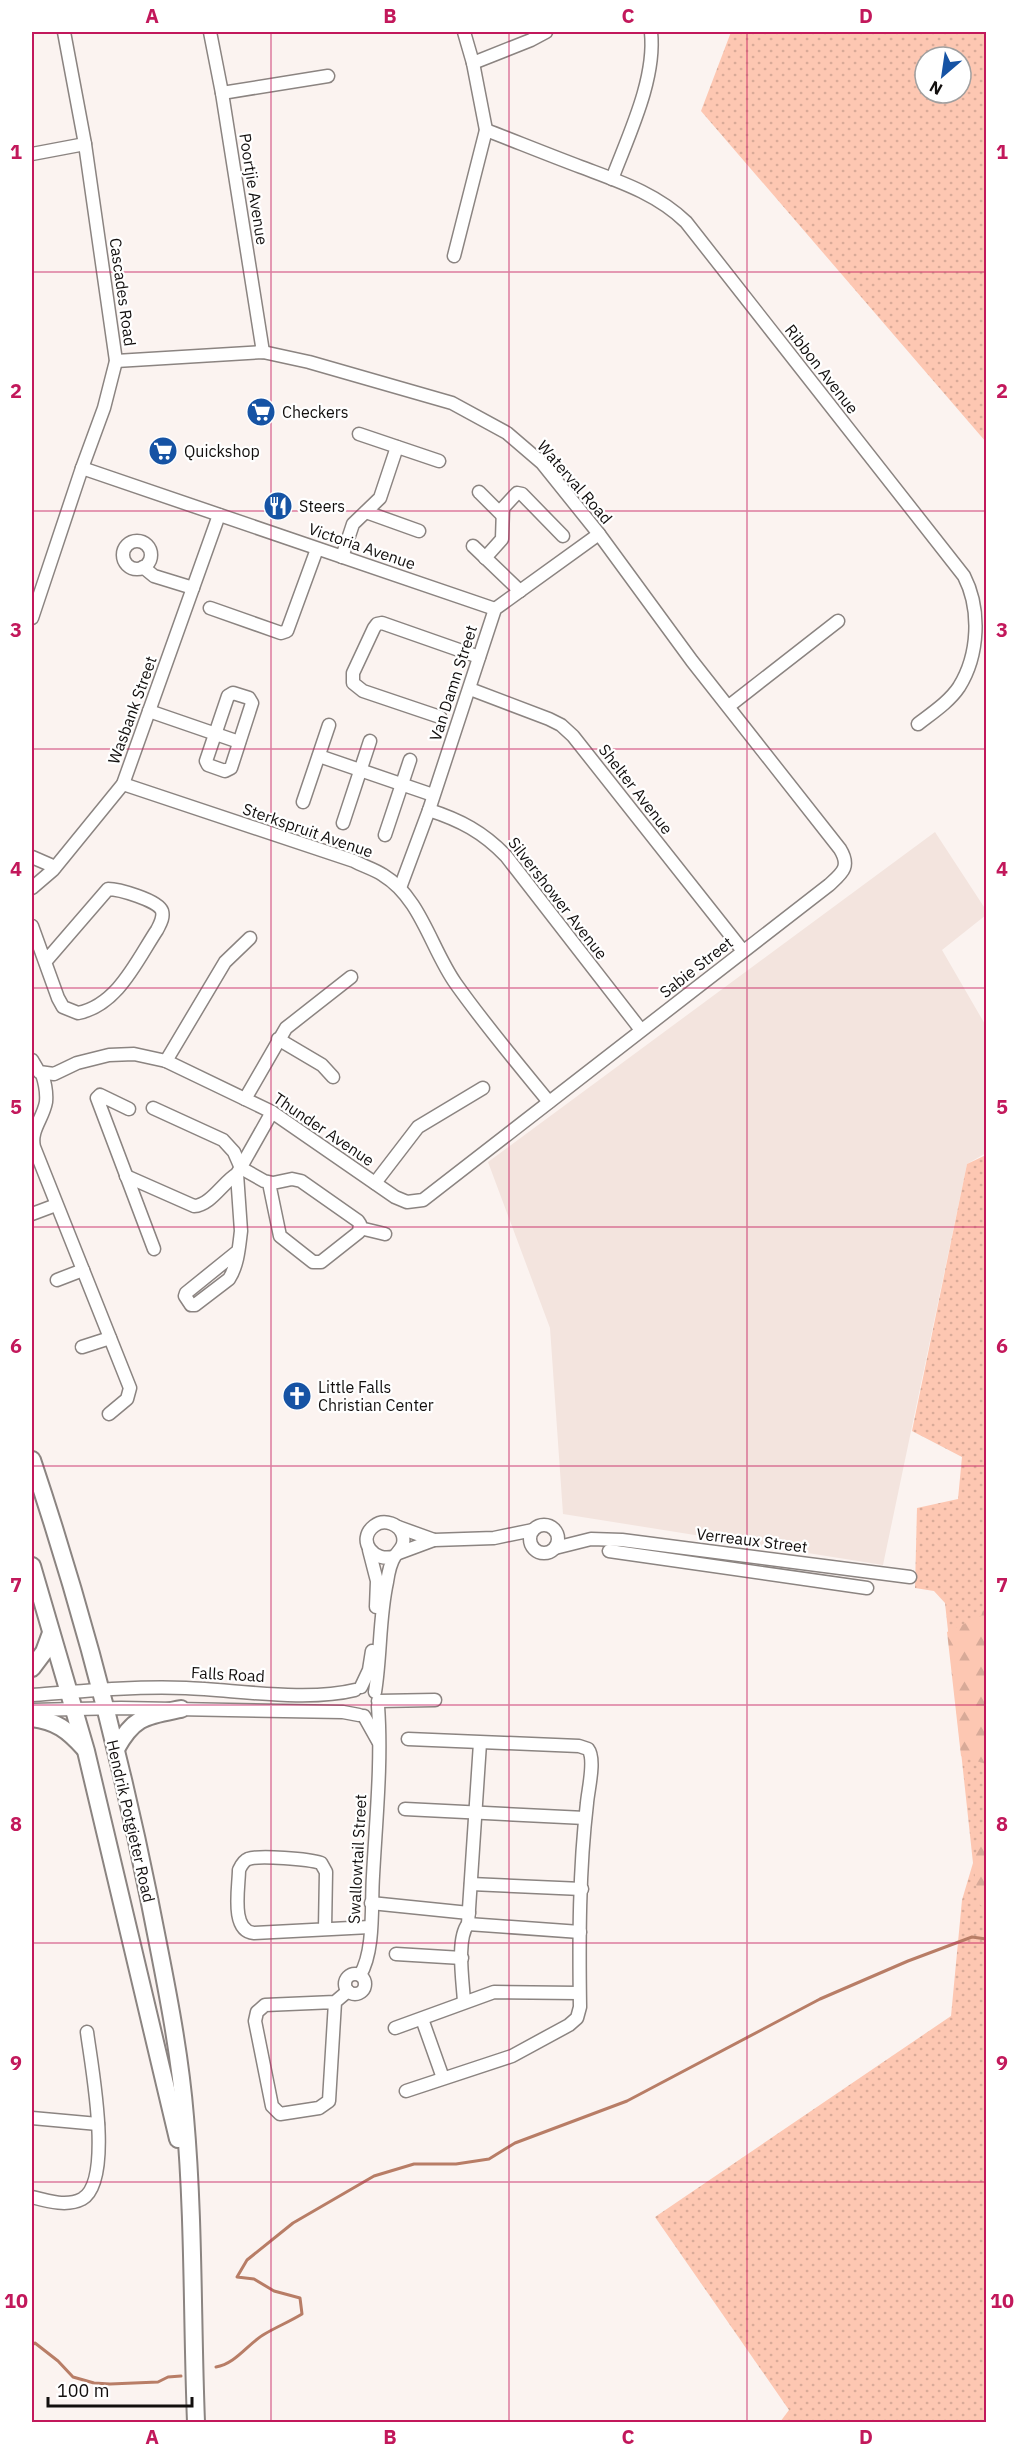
<svg xmlns="http://www.w3.org/2000/svg" width="1018" height="2454" font-family="'IBM Plex Sans',sans-serif">
	<style>
		.built { fill: #f3e4de }
		.grass { fill: url(#grass-dots); fill-rule: evenodd }
		.forest { fill: url(#forest-firs) }
		.lines { fill: none; stroke-linecap: round; stroke-linejoin: round }
		.stream { stroke: #b87d66; stroke-width: 3 }
		.minor-casing { stroke: #8b8481; stroke-width: 15 }
		.secondary-casing { stroke: #8b8481; stroke-width: 20 }
		.minor { stroke: #fff; stroke-width: 12 }
		.secondary { stroke: #fff; stroke-width: 16 }
		.grid { fill: none; stroke: #c2185b; stroke-width: 1.5; stroke-opacity: 0.55 }
		.labels { text-anchor: middle; dominant-baseline: central; stroke-width: 4.5; stroke-linejoin: round; paint-order: stroke }
		.street-label { font-size: 16px; fill: #120f0e; stroke: #fff }
		.poi-label { font-size: 16px; fill: #120f0e; stroke: #fff; text-anchor: start }
		.neatline { fill: none; stroke: #c2185b; stroke-width: 2 }
		.grid-label { font-size: 20px; text-anchor: middle; font-weight: bold; fill: #c2185b }
	</style>
	<defs>
		<pattern id="grass-dots" width="8" height="8" patternUnits="userSpaceOnUse" patternTransform="scale(1.5)"><rect width="8" height="8" fill="#fdc7b2"/><path d="M2 2h.1M6 6h.1" fill="none" stroke="#d8aa98" stroke-width="1.8" stroke-linecap="round"/></pattern>
		<pattern id="forest-firs" width="22" height="20" patternUnits="userSpaceOnUse" patternTransform="scale(1.5)"><rect width="22" height="20" fill="#fdc7b2"/><path d="M5 1l3.5 6h-7zM16 11l3.5 6h-7z" fill="#d8aa98"/></pattern>
	</defs>
	<rect width="100%" height="100%" fill="#fbf3f0"/>
	<polygon class="built" points="935,832 986,910 986,915 942,950 986,1026 986,1153 967,1164 883,1565 563,1514 550,1328 488,1162"/>
	<g class="grass">
		<path d="M 731,32 L 986,32 L 986,442 L 701,111 ZM 925,57 L 961,57 L 961,93 L 925,93 Z"/>
		<polygon points="986,1155 986,2422 780,2422 789,2410 655,2217 951,2016 962,1900 973,1863 945,1603 934,1591 915,1588 917,1508 958,1499 962,1457 912,1431 967,1164"/>
	</g>
	<g class="forest">
		<polygon points="986,1603 986,1764 961,1756 947,1632 981,1616"/>
		<polygon points="986,1821 986,1909 979,1904 973,1863"/>
	</g>
	<g class="lines">
		<g class="stream">
			<polyline points="32,2345 35,2343 58,2361 73,2377 94,2383 110,2384 158,2382 168,2377 181,2376"/>
			<path d="M 216,2367 C 235,2364 247,2345 263,2335 C 276,2327 289,2322 302,2314 L 300,2298 L 274,2291 L 254,2279 L 237,2277 L 247,2260 L 293,2223 L 374,2176 L 414,2164 L 456,2164 L 489,2159 L 515,2143 L 627,2101 L 820,1999 L 908,1961 L 972,1937 L 986,1939"/>
		</g>
		<g class="minor-casing">
			<g id="minor">
				<polyline points="210,32 222,93 263,352"/>
				<polyline points="473,63 531,40 546,32"/>
				<polyline points="222,93 328,76"/>
				<path d="M 486,130 C 517,142 549,155 581,167 C 618,181 656,193 686,222 L 964,576 C 981,609 979,655 959,687 C 949,702 932,713 918,724"/>
				<polyline points="32,154 85,144"/>
				<path d="M 612,179 C 629,134 656,79 651,32"/>
				<polyline points="454,256 486,130 473,63 464,32"/>
				<polyline points="359,434 439,461"/>
				<polyline points="82,468 495,609"/>
				<polyline points="479,492 502,515"/>
				<polyline points="366,512 419,531"/>
				<circle cx="137" cy="555" r="14"/>
				<polyline points="473,546 520,591"/>
				<polyline points="342,557 353,524 380,498 397,447"/>
				<polyline points="485,558 502,539 503,508 517,493 522,494 563,536"/>
				<polyline points="143,567 154,576 193,588"/>
				<polyline points="210,608 281,633 287,631 317,549"/>
				<polyline points="32,618 82,468 104,408 116,361 85,144 64,32"/>
				<polyline points="470,689 549,719 561,725 573,736 743,951"/>
				<polygon points="233,693 249,698 252,703 231,768 225,771 208,765 206,761 228,696"/>
				<polyline points="729,706 838,621"/>
				<polyline points="149,711 239,742"/>
				<polyline points="440,717 363,691 353,683 353,673 374,628 377,624 382,623 479,657"/>
				<polyline points="319,756 433,795"/>
				<path d="M 123,784 L 354,861 C 363,866 374,869 383,875 C 421,898 431,949 456,984 C 485,1025 517,1063 549,1102"/>
				<polyline points="303,802 329,725"/>
				<path d="M 429,810 C 460,820 483,832 506,856 L 641,1030"/>
				<polyline points="343,823 370,741"/>
				<polyline points="385,835 410,760"/>
				<polyline points="32,857 55,867"/>
				<polyline points="32,888 53,870 123,784 219,515"/>
				<polyline points="400,888 429,810 495,609 599,534"/>
				<path d="M 32,926 L 58,998 L 63,1007 L 78,1013 C 118,1005 137,960 157,930 C 160,924 164,918 162,911 C 158,900 118,889 108,889 L 45,962"/>
				<polyline points="278,1039 322,1065 333,1077"/>
				<path d="M 32,1060 L 39,1072 L 54,1074 L 77,1063 L 109,1055 L 134,1054 L 166,1061 L 272,1112 L 395,1197 L 407,1202 L 423,1200 L 829,885 C 842,873 851,867 840,849 L 692,661 L 599,534 L 542,463 L 507,433 L 452,403 L 309,362 L 263,352 L 116,361"/>
				<polyline points="166,1061 225,962 250,938"/>
				<path d="M 42,1074 C 45,1083 47,1092 46,1102 C 43,1119 30,1130 34,1147 L 130,1388 L 127,1399 L 109,1414"/>
				<polyline points="245,1099 286,1028 351,977"/>
				<polyline points="153,1108 223,1140 234,1152 241,1168 264,1181 273,1183 292,1179 301,1181 358,1221 360,1224 359,1232 321,1262 313,1262 280,1236 269,1183"/>
				<polyline points="129,1109 100,1095 97,1098 154,1249"/>
				<path d="M 126,1176 L 194,1206 C 211,1205 223,1182 237,1174"/>
				<polyline points="375,1183 418,1127 483,1088"/>
				<polyline points="32,1214 56,1205"/>
				<polyline points="360,1228 385,1234"/>
				<path d="M 238,1251 L 186,1293 L 185,1296 L 191,1305 L 195,1305 L 229,1279 C 238,1265 239,1247 241,1231 L 237,1174 L 272,1112"/>
				<polyline points="57,1280 83,1270"/>
				<polyline points="82,1347 110,1338"/>
				<circle cx="544" cy="1539" r="14"/>
				<polyline points="398,1527 434,1540"/>
				<polyline points="555,1548 591,1539 622,1540 910,1577"/>
				<polyline points="369,1550 377,1581 376,1607"/>
				<polyline points="609,1551 867,1588"/>
				<polyline points="399,1553 434,1540 494,1538 533,1530"/>
				<polyline points="361,1687 369,1670 372,1651"/>
				<path d="M 375,1692 C 381,1655 379,1618 387,1582 C 388,1575 391,1562 395,1556 C 400,1549 405,1546 403,1536 C 400,1524 384,1518 374,1526 C 356,1540 374,1564 395,1556"/>
				<path d="M 32,1695 C 83,1691 134,1686 186,1688 C 237,1690 307,1702 355,1690"/>
				<polyline points="378,1701 435,1700"/>
				<polyline points="32,1710 121,1708 343,1712 359,1715"/>
				<polyline points="364,1716 378,1741"/>
				<polyline points="405,1809 585,1818"/>
				<polyline points="471,1884 582,1889"/>
				<polyline points="371,1903 469,1913"/>
				<polyline points="468,1924 580,1932"/>
				<path d="M 325,1929 L 326,1872 L 321,1863 C 309,1859 259,1855 248,1859 C 243,1861 241,1866 239,1870 C 239,1887 230,1931 254,1933 L 370,1927"/>
				<polyline points="396,1954 462,1958"/>
				<circle cx="355" cy="1984" r="10"/>
				<path d="M 360,1975 C 375,1951 371,1904 373,1876 C 376,1819 382,1762 378,1706"/>
				<polyline points="335,2002 329,2101 319,2108 280,2114 272,2106 255,2021 257,2012 265,2005 335,2002 348,1991"/>
				<path d="M 464,2002 C 463,1982 456,1939 468,1924 L 480,1743"/>
				<polyline points="422,2019 443,2078"/>
				<polyline points="395,2028 494,1992 579,1993"/>
				<path d="M 406,2091 L 512,2056 L 569,2025 L 577,2018 L 580,2007 C 579,1940 579,1870 587,1803 C 588,1790 596,1759 588,1749 L 579,1746 L 408,1739"/>
				<polyline points="32,2118 98,2124"/>
				<path d="M 32,2197 C 47,2201 67,2207 82,2199 C 114,2181 91,2064 87,2032"/>
			</g>
		</g>
		<g class="secondary-casing">
			<g id="secondary">
				<path d="M 32,1460 C 80,1603 119,1750 149,1898 C 163,1970 179,2043 185,2117 C 194,2218 192,2321 196,2422"/>
				<polyline points="32,1566 86,1751 178,2139"/>
				<polyline points="32,1668 44,1652 51,1633"/>
				<path d="M 32,1718 C 56,1721 68,1730 84,1748"/>
				<path d="M 116,1749 C 134,1716 146,1716 181,1709"/>
			</g>
		</g>
		<use href="#minor" class="minor"/>
		<use href="#secondary" class="secondary"/>
	</g>
	<path class="grid" d="M 271,32 L 271,2422M 509,32 L 509,2422M 747,32 L 747,2422M 32,272 L 986,272M 32,511 L 986,511M 32,749 L 986,749M 32,988 L 986,988M 32,1227 L 986,1227M 32,1466 L 986,1466M 32,1705 L 986,1705M 32,1943 L 986,1943M 32,2182 L 986,2182"/>
	<defs>
		<g id="supermarket-disc" transform="scale(1.5)"><circle r="9.5" fill="#1653a4" stroke="#fff"/><path d="M-6-5.5h2.5l.6 2H6L4.5 2H-2.5L-4.4-4H-6ZM-1.5 3.2a1.3 1.3 0 1 0 .1 0ZM3 3.2a1.3 1.3 0 1 0 .1 0Z" fill="#fff"/></g>
		<g id="restaurant-disc" transform="scale(1.5)"><circle r="9.5" fill="#1653a4" stroke="#fff"/><path d="M-5-6h1v4h1v-4h1v4h1v-4h1v5L-1.5 .5V6h-2V.5L-5-1ZM5-6V6H3V1.5H1.5Q1.5-4 5-6Z" fill="#fff"/></g>
		<g id="church-disc" transform="scale(1.5)"><circle r="9.5" fill="#1653a4" stroke="#fff"/><path d="M-1.2-6h2.4v3.5h3.3v2.4h-3.3V6h-2.4V-.1h-3.3v-2.4h3.3Z" fill="#fff"/></g>
	</defs>
	<g fill-rule="evenodd">
		<use href="#supermarket-disc" x="261" y="412"/>
		<use href="#supermarket-disc" x="163" y="451"/>
		<use href="#restaurant-disc" x="278" y="506"/>
		<use href="#church-disc" x="297" y="1396"/>
	</g>
	<g class="labels">
		<g class="street-label">
			<text transform="translate(254 189) rotate(81)">Poortjie Avenue</text>
			<text transform="translate(123 292) rotate(82)">Cascades Road</text>
			<text transform="translate(822 369) rotate(52)">Ribbon Avenue</text>
			<text transform="translate(575 482) rotate(49)">Waterval Road</text>
			<text transform="translate(362 546) rotate(19)">Victoria Avenue</text>
			<text transform="translate(453 683) rotate(-72)">Van Damn Street</text>
			<text transform="translate(132 710) rotate(-70)">Wasbank Street</text>
			<text transform="translate(636 789) rotate(52)">Shelter Avenue</text>
			<text transform="translate(308 830) rotate(19)">Sterkspruit Avenue</text>
			<text transform="translate(558 898) rotate(52)">Silvershower Avenue</text>
			<text transform="translate(696 967) rotate(-38)">Sabie Street</text>
			<text transform="translate(324 1129) rotate(34)">Thunder Avenue</text>
			<text transform="translate(752 1540) rotate(7)">Verreaux Street</text>
			<text transform="translate(228 1674) rotate(3)">Falls Road</text>
			<text transform="translate(131 1821) rotate(77)">Hendrik Potgieter Road</text>
			<text transform="translate(357 1859) rotate(-87)">Swallowtail Street</text>
		</g>
		<g class="poi-label">
			<text x="282" y="412">Checkers</text>
			<text x="184" y="451">Quickshop</text>
			<text x="299" y="506">Steers</text>
			<text x="318" y="1387">Little Falls<tspan x="318" dy="18">Christian Center</tspan></text>
		</g>
	</g>
	<rect width="1018" height="2454" fill="none" stroke="#ffffff" stroke-width="66"/>
	<g transform="translate(943 75) rotate(209)"><circle r="28" fill="#ffffff" stroke="#a09f9f" stroke-width="1.5"/>
	<path d="M0-4.5L10 22L0 15L-10 22Z" fill="#1653a4"/>
	<text y="-9" font-size="16" font-weight="bold" text-anchor="middle" fill="#120f0e">N</text>
	</g>
	<path d="M48 2397v9h144v-9" fill="none" stroke="#120f0e" stroke-width="3"/>
	<text x="57" y="2397" font-size="18" fill="#120f0e" stroke="#ffffff" stroke-width="4.5" paint-order="stroke">100 m</text>
	<rect x="33" y="33" width="952" height="2388" class="neatline"/>
	<g class="grid-label">
		<text x="152" y="23">A</text>
		<text x="390" y="23">B</text>
		<text x="628" y="23">C</text>
		<text x="866" y="23">D</text>
		<text x="16" y="159">1</text>
		<text x="1002" y="159">1</text>
		<text x="16" y="398">2</text>
		<text x="1002" y="398">2</text>
		<text x="16" y="637">3</text>
		<text x="1002" y="637">3</text>
		<text x="16" y="876">4</text>
		<text x="1002" y="876">4</text>
		<text x="16" y="1114">5</text>
		<text x="1002" y="1114">5</text>
		<text x="16" y="1353">6</text>
		<text x="1002" y="1353">6</text>
		<text x="16" y="1592">7</text>
		<text x="1002" y="1592">7</text>
		<text x="16" y="1831">8</text>
		<text x="1002" y="1831">8</text>
		<text x="16" y="2070">9</text>
		<text x="1002" y="2070">9</text>
		<text x="16" y="2308">10</text>
		<text x="1002" y="2308">10</text>
		<text x="152" y="2444">A</text>
		<text x="390" y="2444">B</text>
		<text x="628" y="2444">C</text>
		<text x="866" y="2444">D</text>
	</g>
</svg>
